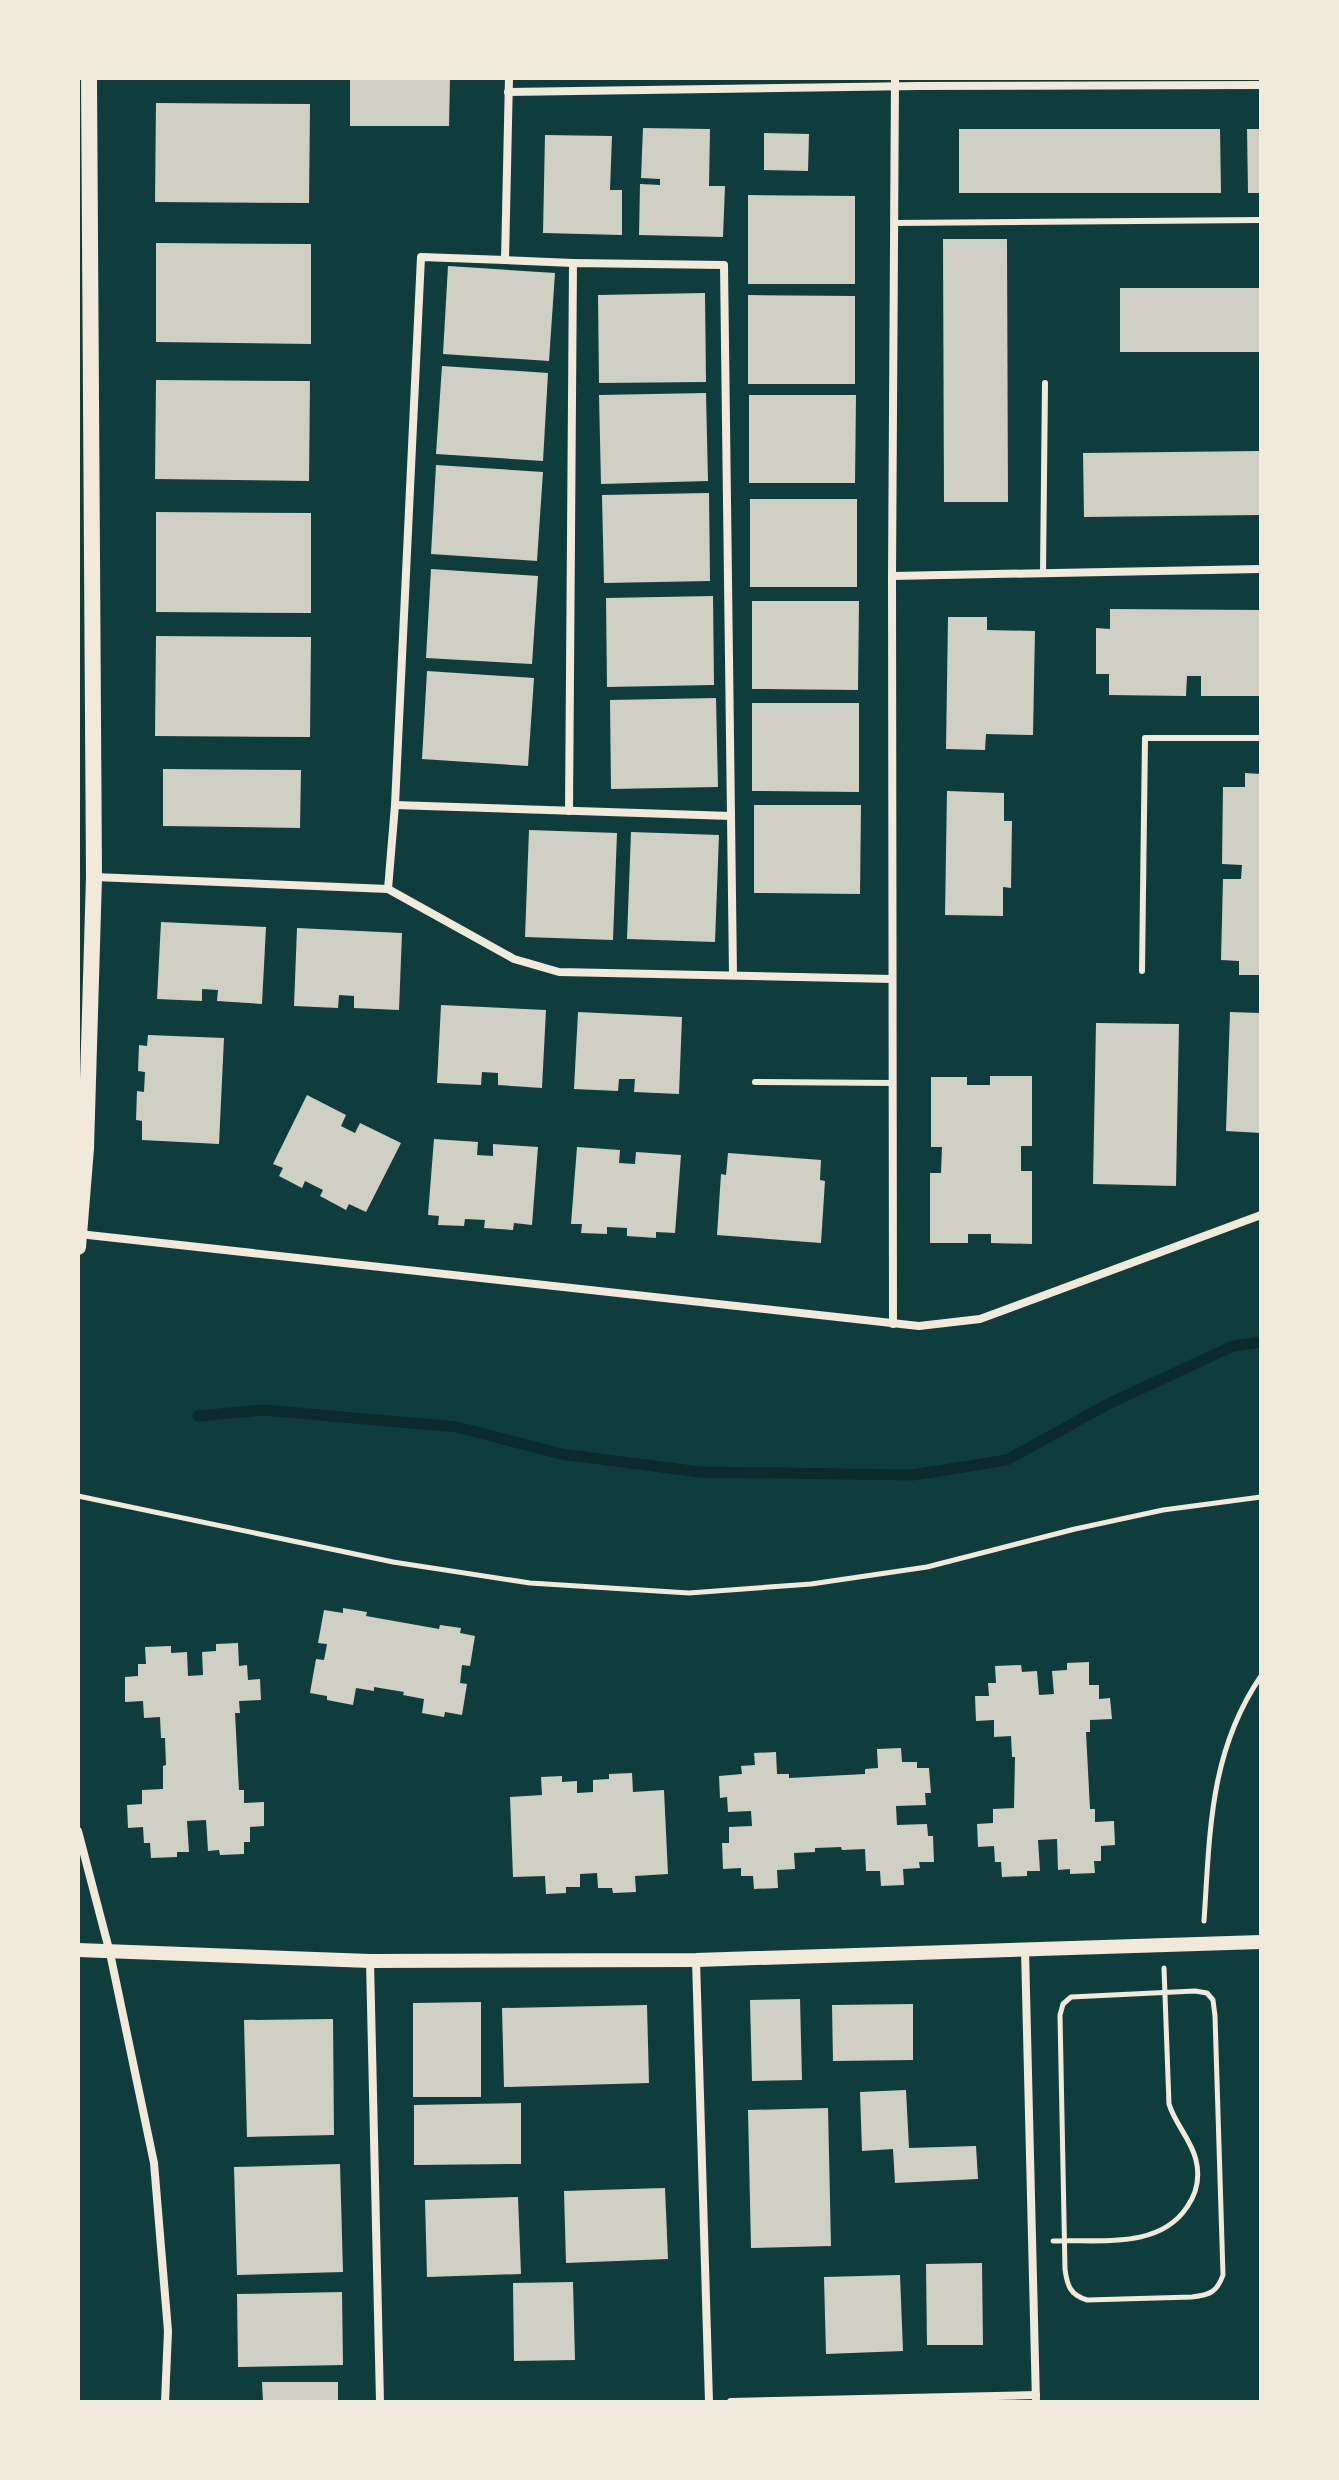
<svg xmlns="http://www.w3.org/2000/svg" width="1339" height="2480" font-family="Spectral,serif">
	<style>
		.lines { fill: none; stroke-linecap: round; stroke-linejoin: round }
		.stream { stroke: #0a2a2b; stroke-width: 11 }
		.building { fill: #cfcfc3 }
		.path { stroke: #f1e9da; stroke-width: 5 }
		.service { stroke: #f1e9da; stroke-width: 6 }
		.minor { stroke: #f1e9da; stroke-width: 8 }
		.tertiary { stroke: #f1e9da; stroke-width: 14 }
		.secondary { stroke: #f1e9da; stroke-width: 16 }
	</style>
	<rect width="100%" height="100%" fill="#0f3d3e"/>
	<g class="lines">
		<polyline class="stream" points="198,1416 263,1410 457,1427 561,1454 700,1472 913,1475 1007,1460 1108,1404 1233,1346 1261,1342"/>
	</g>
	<g class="building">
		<polygon points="350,78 450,78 449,126 350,126"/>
		<polygon points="156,103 310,104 309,203 155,202"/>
		<polygon points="643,128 710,129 709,186 725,186 723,237 639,235 640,184 660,185 660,179 641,178"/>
		<polygon points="959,129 1220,129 1221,193 959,193"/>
		<polygon points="1247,129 1261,129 1261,193 1248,193"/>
		<polygon points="764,133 809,134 808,171 764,170"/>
		<polygon points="545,135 612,136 610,190 622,190 622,235 543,233"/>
		<polygon points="748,195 855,196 855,284 748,284"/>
		<polygon points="943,239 1007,239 1008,502 944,502"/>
		<polygon points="156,243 311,244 311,344 156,342"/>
		<polygon points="448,266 555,273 549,361 443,354"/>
		<rect x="1120" y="288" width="141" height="64"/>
		<polygon points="705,293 706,382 599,383 598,295"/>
		<polygon points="748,295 855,296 855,384 748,384"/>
		<polygon points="442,366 548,373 543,461 436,454"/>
		<polygon points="156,380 310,381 309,481 155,479"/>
		<polygon points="706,393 708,481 601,484 599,395"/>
		<polygon points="749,395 856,395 855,483 749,483"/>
		<polygon points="1261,451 1261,515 1084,517 1083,453"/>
		<polygon points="436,465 543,472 537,561 431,554"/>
		<polygon points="709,493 710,581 604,583 602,495"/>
		<rect x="750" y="499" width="107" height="88"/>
		<polygon points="156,512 311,513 311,613 156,612"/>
		<polygon points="431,569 538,576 532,664 426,658"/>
		<polygon points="713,596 714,685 607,687 606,598"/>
		<polygon points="752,601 859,601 858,690 752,689"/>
		<polygon points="1110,609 1261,610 1261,696 1201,696 1201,676 1187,676 1186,696 1109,695 1109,674 1096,674 1096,628 1110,629"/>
		<polygon points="948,617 987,617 987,630 1035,631 1033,735 986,734 985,750 946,749"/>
		<polygon points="156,636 311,637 310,737 155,736"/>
		<polygon points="427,671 534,678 528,766 422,759"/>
		<polygon points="716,698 718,787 611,789 610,700"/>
		<polygon points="752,703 859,703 859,792 752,791"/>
		<polygon points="163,769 301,770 300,828 163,826"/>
		<polygon points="1245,773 1261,774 1261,975 1239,975 1239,961 1221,960 1223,879 1241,879 1242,865 1222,864 1223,787 1245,787"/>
		<polygon points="947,791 1004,793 1004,821 1012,821 1011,888 1003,887 1003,916 945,915"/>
		<polygon points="754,805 861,805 860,894 754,893"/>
		<polygon points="529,830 617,833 613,940 525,937"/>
		<polygon points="631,832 719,835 715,942 627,939"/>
		<polygon points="161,922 266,927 262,1004 217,1001 218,990 202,989 202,1001 157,999"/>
		<polygon points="297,928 402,933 399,1010 354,1008 354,996 339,995 338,1008 294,1006"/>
		<polygon points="441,1005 546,1010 542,1088 498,1085 498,1073 482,1072 481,1085 437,1083"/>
		<polygon points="578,1012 682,1017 679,1094 634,1092 635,1079 619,1079 618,1091 574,1089"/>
		<polygon points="1230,1012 1261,1013 1261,1133 1226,1131"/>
		<polygon points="1096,1023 1179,1024 1176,1186 1093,1184"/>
		<polygon points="148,1035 224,1038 219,1144 142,1140 142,1121 136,1120 137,1091 144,1092 145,1072 138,1071 139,1045 147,1046"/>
		<polygon points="990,1076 1032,1076 1032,1146 1021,1146 1021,1171 1032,1171 1032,1244 991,1243 991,1234 968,1234 968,1243 930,1243 930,1173 941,1173 942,1147 931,1147 931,1077 967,1077 967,1085 990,1085"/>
		<polygon points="307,1095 346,1115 341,1126 355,1133 360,1123 401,1143 366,1212 349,1204 346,1210 320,1196 323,1190 305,1181 302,1188 279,1176 283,1168 273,1164"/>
		<polygon points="434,1139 478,1142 477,1155 493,1156 493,1144 538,1147 532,1225 514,1223 513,1230 484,1228 485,1220 465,1219 464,1226 438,1225 439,1216 428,1215"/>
		<polygon points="577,1147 620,1150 619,1163 635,1164 636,1152 681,1155 675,1233 656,1232 656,1238 627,1236 627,1228 607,1227 607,1234 581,1233 582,1224 571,1224"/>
		<polygon points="728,1153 821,1160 820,1180 825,1181 821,1243 717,1235 721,1174 726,1175"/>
		<polygon points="343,1608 367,1612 366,1616 439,1629 440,1625 461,1628 460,1633 475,1636 470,1666 462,1665 460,1683 467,1684 462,1715 445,1712 444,1717 422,1713 424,1699 403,1695 404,1692 374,1687 374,1691 356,1688 353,1705 327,1700 327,1696 310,1693 316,1659 324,1660 327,1644 318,1643 324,1610 343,1613"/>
		<polygon points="238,1643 239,1666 247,1665 248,1680 260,1679 261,1700 239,1701 240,1713 235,1713 239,1790 244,1790 244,1803 264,1802 264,1826 250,1827 250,1842 244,1842 244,1854 220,1855 219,1850 208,1851 206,1820 187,1821 189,1852 177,1852 177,1857 151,1858 150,1843 144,1843 143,1827 128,1828 127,1805 142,1804 142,1790 163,1789 163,1766 166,1765 165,1738 161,1738 160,1717 144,1718 143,1701 125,1702 125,1677 138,1676 138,1664 146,1664 145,1647 171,1646 171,1653 187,1652 188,1676 203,1675 202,1652 216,1651 216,1644"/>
		<polygon points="1089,1662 1089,1685 1099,1685 1099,1699 1110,1698 1112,1719 1090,1720 1090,1732 1086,1732 1090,1809 1095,1809 1095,1822 1114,1821 1115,1845 1101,1846 1101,1861 1094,1861 1095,1873 1070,1874 1070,1869 1058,1870 1057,1839 1038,1840 1040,1871 1027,1871 1027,1876 1002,1877 1001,1862 995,1862 994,1846 978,1847 977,1824 993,1823 993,1809 1014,1808 1015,1757 1012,1757 1011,1736 994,1737 994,1720 976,1721 975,1696 989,1696 988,1683 996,1683 995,1666 1021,1665 1022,1672 1037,1671 1039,1695 1054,1694 1052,1671 1067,1670 1067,1663"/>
		<polygon points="901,1748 902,1762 917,1762 917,1768 929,1768 931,1793 925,1793 926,1805 896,1806 897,1825 927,1824 928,1836 933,1836 934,1862 919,1862 920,1868 903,1869 904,1885 881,1886 880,1871 866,1871 865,1849 842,1850 841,1847 815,1848 815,1852 794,1853 795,1869 777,1870 778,1888 754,1889 753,1876 741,1876 741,1868 723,1869 722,1843 729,1843 729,1827 752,1826 751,1811 728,1812 727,1797 720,1798 719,1776 742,1774 741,1766 755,1765 754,1753 776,1752 777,1774 789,1774 789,1778 865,1774 865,1769 878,1768 877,1749"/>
		<polygon points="632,1773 633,1792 664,1790 668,1874 635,1876 636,1892 613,1893 612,1888 598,1888 597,1873 580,1874 580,1887 566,1887 566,1893 546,1894 545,1876 513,1877 510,1797 542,1795 541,1777 562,1776 562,1782 577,1781 577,1793 593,1792 593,1780 609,1779 609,1774"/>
		<polygon points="800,1999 802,2080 752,2081 750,2000"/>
		<polygon points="481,2002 481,2097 413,2097 413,2003"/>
		<polygon points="913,2004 913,2060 833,2061 832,2005"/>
		<polygon points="647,2005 649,2083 504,2087 502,2008"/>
		<polygon points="333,2019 334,2135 247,2137 244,2020"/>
		<polygon points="906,2090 909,2148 976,2146 978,2179 895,2183 893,2149 862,2151 860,2092"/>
		<polygon points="521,2103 521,2164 414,2165 414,2105"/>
		<polygon points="828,2108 831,2246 751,2248 748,2110"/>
		<polygon points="340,2164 343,2272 237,2275 234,2167"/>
		<polygon points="665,2188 668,2259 566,2263 564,2191"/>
		<polygon points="518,2197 521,2274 427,2277 425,2200"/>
		<polygon points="982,2263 983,2345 927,2345 926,2264"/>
		<polygon points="900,2275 903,2351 826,2354 824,2277"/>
		<polygon points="573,2282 575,2360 514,2361 513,2283"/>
		<polygon points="342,2292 343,2365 238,2367 237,2294"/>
		<polygon points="262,2382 338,2382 338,2402 263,2402"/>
	</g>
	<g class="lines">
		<g class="path">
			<polyline points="78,1496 393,1562 530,1583 689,1593 811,1584 927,1567 1075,1529 1163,1510 1261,1497"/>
			<path d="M 1204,1921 C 1210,1833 1209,1752 1261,1676"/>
			<path d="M 1195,1991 L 1207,1993 L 1213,2000 L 1215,2016 L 1223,2275 C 1217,2292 1210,2295 1192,2297 L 1087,2300 C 1070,2295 1067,2285 1065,2269 L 1060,2015 L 1063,2004 L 1071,1997 Z"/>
			<path d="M 1053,2241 C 1097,2239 1159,2250 1187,2207 C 1197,2193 1200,2177 1196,2160 C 1191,2139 1175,2124 1169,2104 L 1164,1968"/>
		</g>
		<g class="service">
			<polyline points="894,223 1261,220"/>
			<polyline points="1043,573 1045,383"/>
			<polyline points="1142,971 1145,738 1261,738"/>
			<polyline points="755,1082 893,1083"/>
		</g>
		<g class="minor">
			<polyline points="508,92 918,86 1261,85"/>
			<polyline points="505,260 573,263"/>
			<polyline points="892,576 1261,569"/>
			<polyline points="395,805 731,816 733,975"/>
			<polyline points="569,811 573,263 724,265 731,816"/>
			<polyline points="94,877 388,889 514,959 559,972 892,979"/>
			<polyline points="388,889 395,805 421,257 505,260 509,78"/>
			<polyline points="79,1234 919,1326 980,1319 1261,1215"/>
			<polyline points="893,1324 892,576 895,78"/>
			<polyline points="78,1831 110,1953 154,2163 168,2331 165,2402"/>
			<polyline points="1025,1950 1036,2402"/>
			<polyline points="696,1960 709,2402"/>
			<polyline points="370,1961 380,2402"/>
			<polyline points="731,2402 1036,2395"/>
		</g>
		<polyline class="tertiary" points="78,1950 370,1961 696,1960 1261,1942"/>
		<polyline class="secondary" points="78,1247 86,1148 94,877 89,78"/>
	</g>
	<rect width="1339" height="2480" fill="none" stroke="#f1e9da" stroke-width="160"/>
</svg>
